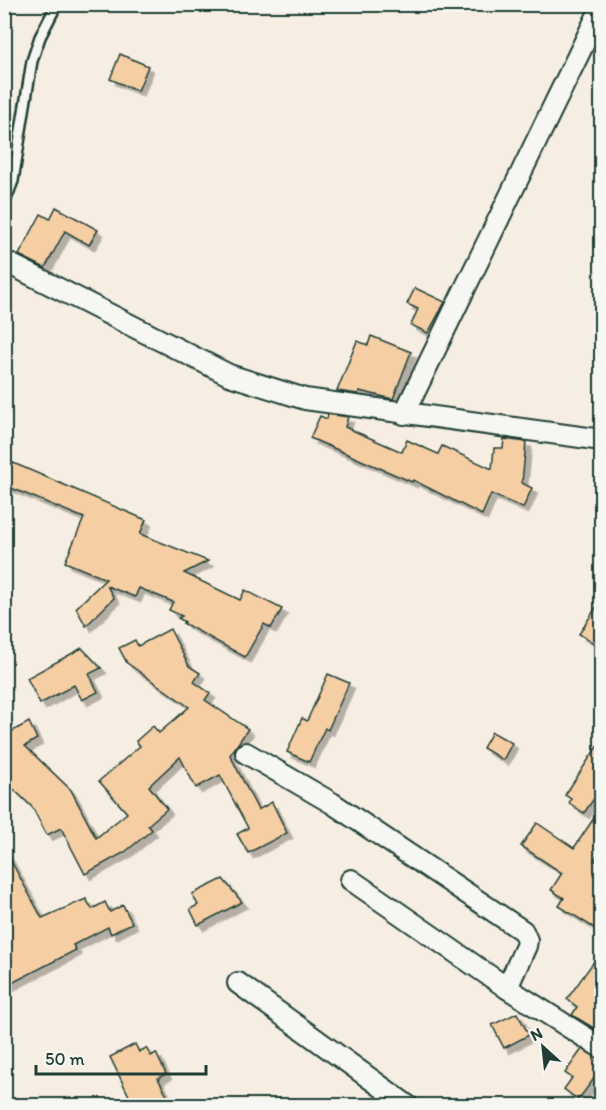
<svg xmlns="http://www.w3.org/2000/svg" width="606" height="1110" font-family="Itim,sans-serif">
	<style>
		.building { fill: #f5cea4; stroke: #1f3d34; stroke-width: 1.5; filter: url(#shadow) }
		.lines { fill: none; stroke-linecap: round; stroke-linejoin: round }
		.service-casing { stroke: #1f3d34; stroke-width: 14 }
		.minor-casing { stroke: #1f3d34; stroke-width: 24 }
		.service { stroke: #f6f6f2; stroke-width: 9 }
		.minor { stroke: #f6f6f2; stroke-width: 20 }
	</style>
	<defs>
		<filter id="shadow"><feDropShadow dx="5.5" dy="5.5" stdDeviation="0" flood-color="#0004"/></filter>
	</defs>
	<rect width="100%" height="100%" fill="#f6eee2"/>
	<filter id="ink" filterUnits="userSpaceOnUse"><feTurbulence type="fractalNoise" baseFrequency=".0167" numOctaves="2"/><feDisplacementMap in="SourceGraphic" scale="12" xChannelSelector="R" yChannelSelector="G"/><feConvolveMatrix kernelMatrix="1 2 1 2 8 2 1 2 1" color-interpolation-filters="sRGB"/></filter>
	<g filter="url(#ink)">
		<g class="building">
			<polygon points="120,54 148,66 138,91 110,79"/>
			<polygon points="56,207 98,230 89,245 65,231 45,268 19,255 41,214 50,219"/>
			<polygon points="415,288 445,302 428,333 411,325 418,309 407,304"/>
			<polygon points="371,336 411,352 393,399 359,391 358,394 337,391 357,341 368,345"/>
			<polygon points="328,414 348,417 345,427 402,452 407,440 438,454 442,446 492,469 494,448 503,448 504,439 526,442 522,483 532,488 523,508 491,494 482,515 413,480 412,482 310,438 320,416 327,419"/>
			<polygon points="4,459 146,520 140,534 208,561 184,573 240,600 245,590 282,609 271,628 264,624 245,657 183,623 185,622 178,618 182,616 169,610 173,602 139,588 135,597 107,586 114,598 86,626 76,608 106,579 65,562 84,518 4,485"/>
			<polygon points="602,598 602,648 579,634"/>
			<polygon points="170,629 189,666 200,673 194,682 210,693 205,700 248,729 230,755 258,810 272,802 287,833 248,853 237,834 248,828 220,775 196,788 180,757 149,786 167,809 148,825 152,830 125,852 85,874 61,828 47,835 32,807 4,780 4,726 11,732 29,722 37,739 25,746 71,790 96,838 127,813 99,781 140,746 136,741 153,726 159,733 189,707 127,663 119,648 135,640 138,646"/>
			<polygon points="82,648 101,668 89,674 98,692 82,700 74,685 40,704 27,678"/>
			<polygon points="328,674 349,683 328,730 325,728 309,762 287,752 302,718 307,721"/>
			<polygon points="492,732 512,743 503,760 483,748"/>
			<polygon points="602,739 602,787 584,813 569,803 571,799 565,795"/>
			<polygon points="602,806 602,849 594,860 602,864 602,933 559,906 564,898 551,890 562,873 521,846 537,823 574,848"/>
			<polygon points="4,848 42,918 86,899 92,909 105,902 110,912 123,905 132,923 111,934 108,927 73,945 76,950 4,987"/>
			<polygon points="223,879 242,902 198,925 190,909 198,905 192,894"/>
			<polygon points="602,950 602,1033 572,1015 577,1007 567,999"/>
			<polygon points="517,1013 529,1035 504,1048 492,1025"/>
			<polygon points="135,1044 139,1052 146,1048 151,1056 156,1053 166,1074 158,1078 172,1106 134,1106 110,1057"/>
			<polygon points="582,1049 602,1060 602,1068 578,1100 564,1089 572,1078 565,1073"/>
		</g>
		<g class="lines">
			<g class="service-casing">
				<polyline id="service" points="4,204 13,181 32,61 40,37 57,4"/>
			</g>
			<g class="minor-casing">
				<g id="minor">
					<polyline points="4,261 229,375 305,399 602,440"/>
					<polyline points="404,414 602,6"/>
					<polyline points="246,753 332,803 523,931 527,940 526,946 507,988"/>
					<polyline points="351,880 507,988 602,1048"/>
					<polyline points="238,983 408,1106"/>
				</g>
			</g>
			<use href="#service" class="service"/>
			<use href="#minor" class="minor"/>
		</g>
	</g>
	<rect width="606" height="1110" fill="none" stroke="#f6f6f2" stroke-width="24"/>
	<rect x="12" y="12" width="582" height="1086" fill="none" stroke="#1f3d34" stroke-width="2" filter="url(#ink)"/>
	<g transform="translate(543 1047) rotate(333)" stroke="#f6f6f2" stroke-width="4.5" paint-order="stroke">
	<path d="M0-4.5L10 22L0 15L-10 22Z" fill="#1f3d34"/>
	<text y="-9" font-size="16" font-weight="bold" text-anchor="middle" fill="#1f3d34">N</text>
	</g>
	<path d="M36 1065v9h170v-9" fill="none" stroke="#1f3d34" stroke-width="3"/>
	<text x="45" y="1065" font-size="18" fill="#1f3d34" stroke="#f6f6f2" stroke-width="4.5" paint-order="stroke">50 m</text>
</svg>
